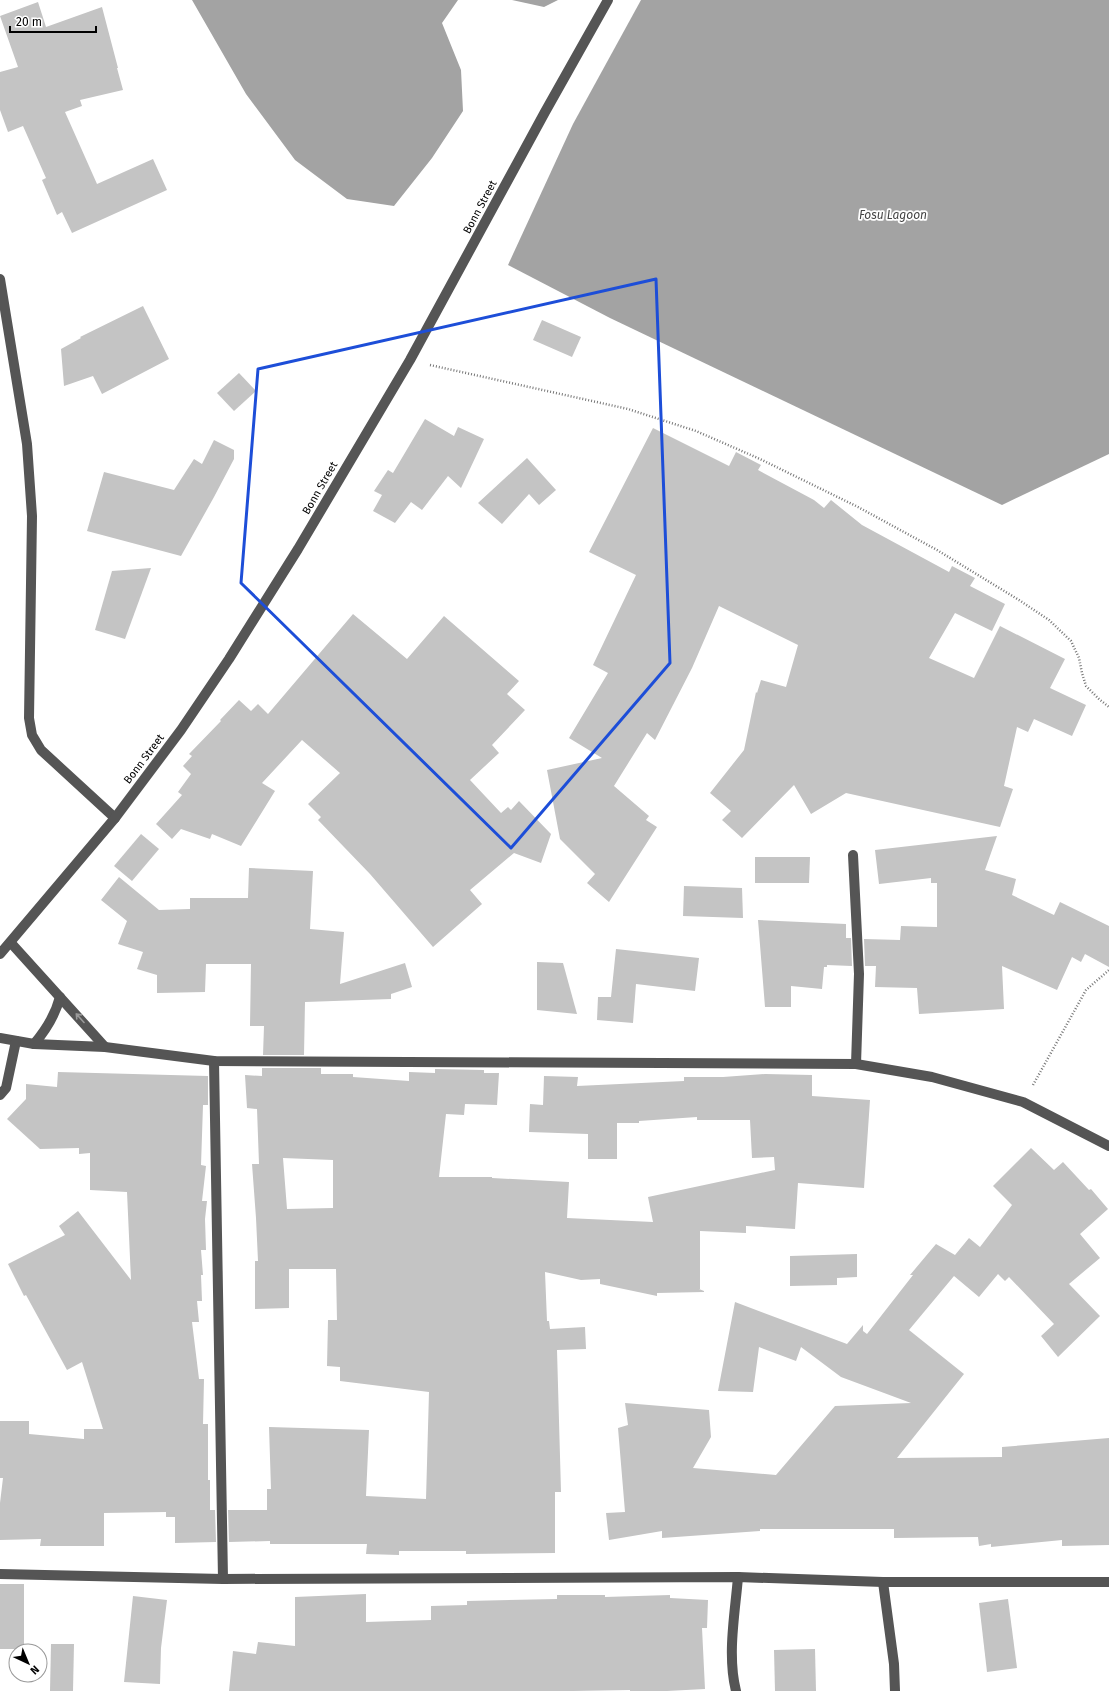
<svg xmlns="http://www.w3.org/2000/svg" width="1109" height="1691" font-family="'Fira Sans',sans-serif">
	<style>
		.water { fill: #a3a3a3 }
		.building { fill: #c4c4c4; fill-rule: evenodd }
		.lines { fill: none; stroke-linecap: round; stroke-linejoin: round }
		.path { stroke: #777; stroke-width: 2.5; stroke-dasharray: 1 2; stroke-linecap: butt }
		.minor { stroke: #555; stroke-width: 10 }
		.oneway { stroke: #999 }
		.marked { fill: none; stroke: #1d4ed8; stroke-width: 3; stroke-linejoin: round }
		.labels { text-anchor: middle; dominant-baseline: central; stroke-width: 3.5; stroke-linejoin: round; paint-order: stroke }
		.street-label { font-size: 11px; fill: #000; stroke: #fff }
		.water-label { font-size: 12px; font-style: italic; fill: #444; stroke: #fff }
	</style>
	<rect width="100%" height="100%" fill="#fff"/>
	<g class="water">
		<polygon points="192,0 458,0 442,23 461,70 463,111 432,158 394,206 347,199 295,160 246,94"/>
		<polygon points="512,0 558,0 544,7"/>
		<polygon points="641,0 1109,0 1109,454 1002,505 610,318 508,265 573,124"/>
	</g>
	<g class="building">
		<polygon points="38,2 46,27 102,7 118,68 117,68 123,90 80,100 82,106 65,112 97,184 153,159 167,190 72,233 62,212 57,215 42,180 46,178 23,126 8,132 0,110 0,72 18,67 0,16"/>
		<polygon points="143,306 169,359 102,394 93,376 64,386 61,349 81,338 80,337"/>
		<polygon points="542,320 581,337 572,357 533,340"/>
		<polygon points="239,373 256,391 234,411 217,393"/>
		<polygon points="425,419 454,436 458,427 484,439 461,488 448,476 422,510 411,502 395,523 373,511 382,495 374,491 388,470 393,473"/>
		<polygon points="653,428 729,466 736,452 761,465 758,470 814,500 824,508 831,500 862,525 949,572 952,566 975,578 970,586 1005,604 992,631 955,613 929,658 974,678 1000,626 1065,659 1050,688 1086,705 1072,736 1034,719 1028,732 1017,727 1004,786 1013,789 1000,827 846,793 811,814 794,785 742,838 722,820 731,811 710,793 744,750 756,692 757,693 761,680 786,687 798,645 719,606 692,668 655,740 647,733 614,786 649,816 646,820 657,827 609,902 587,883 595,874 560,839 547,770 602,758 569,738 608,673 593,665 636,575 589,552"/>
		<polygon points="214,440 234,450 234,459 214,497 181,556 87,531 104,472 174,490 194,459 202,464"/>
		<polygon points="527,458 556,490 539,505 529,494 502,524 478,503"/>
		<polygon points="151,568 125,639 95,630 112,571"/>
		<polygon points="353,614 407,659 444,616 519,681 507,694 525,710 492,745 499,753 470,780 501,813 508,807 511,810 519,801 551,834 541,863 514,853 470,890 482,904 433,947 370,874 318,820 321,817 308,804 340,773 302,740 262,783 275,791 241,846 212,834 210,839 181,829 172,839 156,824 182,795 178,792 191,774 183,766 192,756 189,754 221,721 220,720 239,700 251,711 258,704 268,714"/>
		<polygon points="141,834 159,849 132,881 114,866"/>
		<polygon points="997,836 985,870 1016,879 1012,895 1054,915 1060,902 1109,926 1109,967 1085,954 1081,962 1072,957 1057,990 1002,966 1004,1009 919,1014 917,988 875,987 876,966 865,966 864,939 900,940 901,926 937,927 937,883 931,883 931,878 879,884 875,850"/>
		<polygon points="755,857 810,857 809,883 755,883"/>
		<polygon points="249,868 313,871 310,929 344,932 340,984 405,963 412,987 391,994 391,999 305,1002 304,1055 263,1055 264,1026 250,1026 251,964 206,964 205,992 157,993 157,975 137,969 143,952 118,944 127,921 101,900 119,877 159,910 190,909 190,898 248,898"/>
		<polygon points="684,886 742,888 743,918 683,916"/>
		<polygon points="758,920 846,924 846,938 851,938 852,966 827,965 827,967 824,967 822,989 791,986 791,1007 765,1007"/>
		<polygon points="616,949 699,958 695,991 636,984 633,1023 597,1020 598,997 611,997"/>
		<polygon points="537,962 563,963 577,1014 537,1010"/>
		<path d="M 262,1068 L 321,1068 L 321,1074 L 353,1074 L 353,1077 L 409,1081 L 409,1072 L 435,1073 L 435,1069 L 484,1070 L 484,1073 L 499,1073 L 497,1105 L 465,1104 L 464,1115 L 446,1114 L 439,1177 L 492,1177 L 492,1178 L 569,1182 L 567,1218 L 653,1222 L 648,1197 L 775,1170 L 774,1157 L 752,1158 L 750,1120 L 697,1120 L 697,1117 L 639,1121 L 639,1123 L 617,1123 L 617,1159 L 588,1159 L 588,1134 L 529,1132 L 530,1104 L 543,1105 L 544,1076 L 578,1077 L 577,1086 L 684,1081 L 684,1077 L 723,1077 L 765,1074 L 812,1075 L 812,1096 L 870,1100 L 864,1188 L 798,1183 L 795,1229 L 746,1226 L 746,1233 L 700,1231 L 700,1289 L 699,1289 L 704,1291 L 704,1292 L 657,1293 L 657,1296 L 600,1284 L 600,1279 L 581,1280 L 545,1272 L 547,1321 L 549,1321 L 550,1329 L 585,1327 L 586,1349 L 557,1350 L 561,1492 L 555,1492 L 555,1553 L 466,1554 L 466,1551 L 399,1551 L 399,1555 L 366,1554 L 367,1544 L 270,1544 L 270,1541 L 229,1542 L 228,1510 L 267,1510 L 267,1489 L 271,1489 L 269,1427 L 369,1430 L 366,1496 L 426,1499 L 429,1392 L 340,1381 L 340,1367 L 327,1366 L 328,1320 L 337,1320 L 336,1269 L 289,1269 L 289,1308 L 255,1309 L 255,1261 L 258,1261 L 256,1218 L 252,1164 L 259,1164 L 257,1109 L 247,1108 L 245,1075 L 262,1076 ZM 283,1158 L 333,1160 L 333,1208 L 287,1209 Z"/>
		<polygon points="58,1072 208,1076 208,1105 203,1105 201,1165 206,1166 202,1201 207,1201 205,1219 206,1250 201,1250 203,1275 201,1275 202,1301 197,1301 199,1322 192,1322 199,1379 204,1379 203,1424 208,1424 208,1480 210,1480 210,1510 215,1510 216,1542 175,1543 175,1517 166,1517 166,1512 104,1513 104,1546 40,1546 41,1539 0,1540 0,1503 3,1478 0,1478 0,1421 29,1421 29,1434 84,1439 84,1429 103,1429 82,1362 67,1370 26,1295 24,1296 8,1264 65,1235 59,1226 78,1211 131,1280 127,1192 90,1190 90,1153 79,1154 79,1148 40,1149 7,1119 26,1099 26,1084 57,1087"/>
		<polygon points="1031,1148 1054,1170 1063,1162 1089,1190 1091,1189 1108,1209 1080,1234 1100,1258 1069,1284 1100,1316 1058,1357 1041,1336 1054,1324 1009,1277 1005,1281 998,1274 979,1297 954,1276 909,1330 964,1374 897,1458 1002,1457 1002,1447 1109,1438 1109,1545 1062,1546 1062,1540 991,1547 991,1544 979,1546 978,1537 894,1538 894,1529 760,1529 760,1531 662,1538 662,1531 609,1540 606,1513 625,1512 618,1428 628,1425 625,1403 709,1410 711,1437 693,1468 776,1475 835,1406 911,1403 841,1377 801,1347 796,1361 759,1347 753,1392 718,1391 735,1302 847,1344 863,1325 863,1331 867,1334 913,1275 910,1275 936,1244 955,1255 969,1238 980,1247 1012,1205 993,1186"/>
		<polygon points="857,1254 857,1277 837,1278 837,1285 790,1286 790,1256"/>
		<rect x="0" y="1584" width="24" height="65"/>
		<polygon points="366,1594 366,1622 431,1620 431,1606 467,1605 467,1601 557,1599 557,1595 605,1595 605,1597 670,1595 670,1598 708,1600 707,1628 702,1628 705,1689 667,1691 630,1691 630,1690 573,1691 229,1691 233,1651 256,1654 258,1642 295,1646 295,1597"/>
		<polygon points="133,1596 167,1600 161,1648 160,1684 124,1682"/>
		<polygon points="1008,1599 1017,1668 987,1672 979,1603"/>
		<polygon points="51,1644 74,1644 73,1691 50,1691"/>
		<polygon points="815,1649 816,1691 775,1691 774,1650"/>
	</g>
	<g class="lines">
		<g class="path">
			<polyline points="430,365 628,409 696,431 760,459 858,507 937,550 1019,600 1049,620 1071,641 1079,658 1082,673 1086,686 1099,699 1109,707"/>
			<polyline points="1033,1085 1086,990 1109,970"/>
		</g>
		<g class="minor">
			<polyline points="0,279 27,444 32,516 29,718 32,735 41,750 115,818"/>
			<polyline points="853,855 859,974 856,1064"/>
			<polyline points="11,943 105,1047"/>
			<polyline points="0,954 115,818 181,730 229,659 298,549 410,360 545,112 608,0"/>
			<polyline points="0,1038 34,1044 105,1047 214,1061 856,1064 932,1077 1023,1102 1109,1146"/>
			<path d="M 34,1044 C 46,1030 55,1016 60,997"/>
			<polyline points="214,1061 223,1579"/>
			<polyline points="0,1095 6,1088 16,1041"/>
			<polyline points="0,1574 223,1579 738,1577 883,1582 1109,1582"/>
			<polyline points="883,1582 894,1664 895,1691"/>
			<path d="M 736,1691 C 727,1655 735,1614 738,1577"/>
		</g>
	</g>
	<defs><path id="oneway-shaft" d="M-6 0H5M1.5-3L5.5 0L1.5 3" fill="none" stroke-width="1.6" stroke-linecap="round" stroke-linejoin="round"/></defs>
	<use class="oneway" href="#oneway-shaft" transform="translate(80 1018) rotate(-132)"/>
	<path class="marked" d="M 656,279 L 670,663 L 511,848 L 241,583 L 258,369 Z"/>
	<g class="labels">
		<g class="street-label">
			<text transform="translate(480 207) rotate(-62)">Bonn Street</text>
			<text transform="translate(320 488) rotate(-60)">Bonn Street</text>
			<text transform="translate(144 759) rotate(-53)">Bonn Street</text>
		</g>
		<g class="water-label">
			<text x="893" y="215">Fosu Lagoon</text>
		</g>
	</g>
	<g transform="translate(28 1663) rotate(136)"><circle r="19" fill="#ffffff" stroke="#999999"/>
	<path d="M0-3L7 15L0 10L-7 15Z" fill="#000000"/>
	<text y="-6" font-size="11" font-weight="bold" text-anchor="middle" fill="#000000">N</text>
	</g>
	<path d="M10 26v6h86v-6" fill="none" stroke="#000000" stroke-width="2"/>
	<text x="16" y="26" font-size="12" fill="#000000" stroke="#ffffff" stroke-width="3" paint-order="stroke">20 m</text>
</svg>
